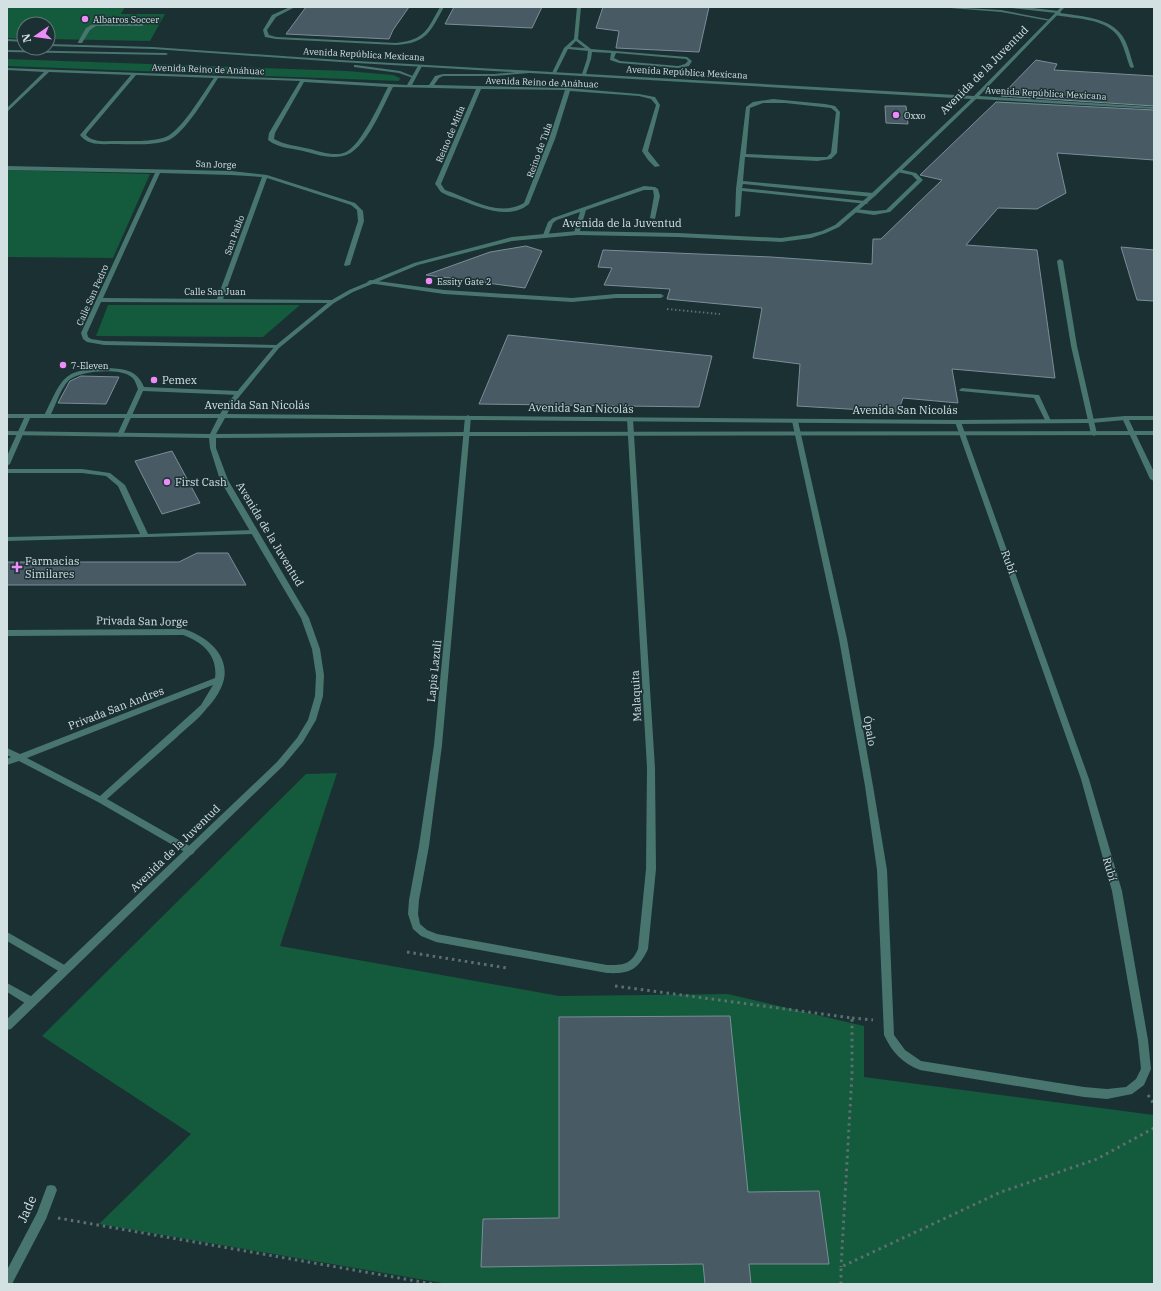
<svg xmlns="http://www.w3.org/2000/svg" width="1161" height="1291" font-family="'IBM Plex Serif',serif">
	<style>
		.green { fill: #145a3c }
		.building { fill: #485a64; stroke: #7a8e99 }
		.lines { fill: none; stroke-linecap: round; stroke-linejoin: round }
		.path-far1 { stroke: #5c6f71; stroke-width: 2; stroke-dasharray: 1.5 2.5; stroke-linecap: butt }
		.path { stroke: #5c6f71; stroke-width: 3; stroke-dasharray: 2.5 4; stroke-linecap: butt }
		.service { fill: #48756e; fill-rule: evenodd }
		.minor { fill: #48756e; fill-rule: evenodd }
		.tertiary { fill: #48756e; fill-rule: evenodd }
		.poi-dot { fill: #ee8bf8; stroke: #1a3033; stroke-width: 1.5 }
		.labels { text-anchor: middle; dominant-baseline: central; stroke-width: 3; stroke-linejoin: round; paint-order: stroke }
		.far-poi-label { font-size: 9px; fill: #d4e1e3; stroke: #1a3033; text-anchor: start }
		.far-street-label { font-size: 9px; fill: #d4e1e3; stroke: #1a3033 }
		.street-label { font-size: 11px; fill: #d4e1e3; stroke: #1a3033 }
		.poi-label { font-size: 11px; fill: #d4e1e3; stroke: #1a3033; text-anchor: start }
		.near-street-label { font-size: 13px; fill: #d4e1e3; stroke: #1a3033 }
	</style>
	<rect width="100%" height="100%" fill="#1a3033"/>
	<g class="green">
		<polygon points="7,7 125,7 121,14 165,14 150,41 48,39 48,24 24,24 24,39 7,38"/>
		<polygon points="7,59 347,71 393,75 400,78 399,81 7,66"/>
		<polygon points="7,170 150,174 113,258 7,257"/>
		<polygon points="108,305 300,305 263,337 96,336"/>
		<polygon points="337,773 280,946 559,996 728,994 864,1026 864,1077 1154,1115 1154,1284 448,1284 99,1224 191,1134 42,1036 306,774"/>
	</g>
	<g class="building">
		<polygon points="306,7 409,7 393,30 389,39 286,34"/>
		<polygon points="454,7 542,7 532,28 445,24"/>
		<polygon points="603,7 709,7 699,52 616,48 619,31 596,28"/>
		<polygon points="1036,60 1057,64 1054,70 1154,76 1154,106 1001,96"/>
		<polygon points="996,102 1154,110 1154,160 1057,153 1066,193 1037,209 998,208 966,245 1037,250 1055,378 952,369 958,403 903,398 898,412 797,406 800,364 753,358 762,308 667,299 670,289 604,285 612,268 598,267 603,250 771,257 872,264 873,239 881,239 942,180 920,175"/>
		<polygon points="885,106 906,106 908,124 886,123"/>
		<polygon points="526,246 542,251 525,288 426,275 490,252"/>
		<polygon points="1121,247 1154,250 1154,301 1137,300"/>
		<polygon points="508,335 712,356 699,407 479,404"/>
		<polygon points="81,376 119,377 106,404 58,403 70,381"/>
		<polygon points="172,451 200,503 162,514 135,461"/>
		<polygon points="197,553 228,553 246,585 7,585 7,562 179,562"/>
		<polygon points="730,1016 748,1192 819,1191 829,1264 749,1264 751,1284 705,1284 703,1264 481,1267 483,1219 559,1218 559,1017"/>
	</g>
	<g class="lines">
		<polyline class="path-far1" points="667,309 720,314"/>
		<g class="path">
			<polyline points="407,952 507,968"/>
			<polyline points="615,986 852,1018 852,1074 841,1267"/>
			<polyline points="852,1018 873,1020"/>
			<polyline points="1148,1095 1154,1104"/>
			<polyline points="58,1218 433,1284"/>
			<polyline points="841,1284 841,1267 1001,1192 1097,1159 1154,1128"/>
		</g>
		<g class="service">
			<path d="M 290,7 L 295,7 L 276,17 L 267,30 L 269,35 L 276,37 L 396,43 C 425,40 427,30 440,7 L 444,7 C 430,32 427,43 396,45 L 276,39 L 265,37 L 263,30 L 272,15 Z"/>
			<path d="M 577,7 L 581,7 L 578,39 L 591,49 L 687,57 L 692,61 L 689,66 L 678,68 L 619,63 L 610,60 L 611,53 L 592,52 L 591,59 L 586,74 L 584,75 L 582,74 L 587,59 L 588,51 L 568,49 L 556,73 L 552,74 L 552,73 L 564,48 L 574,39 ZM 576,41 L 585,48 L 570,47 ZM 616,53 L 686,59 L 688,61 L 685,64 L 678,66 L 620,61 L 614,58 Z"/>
			<polygon points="948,7 1001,10 1052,20 1050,21 1001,12 950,8"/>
			<path d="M 1010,7 L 1024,7 L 1059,11 L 1061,12 L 1060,13 C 1079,16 1107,17 1120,33 C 1128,42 1130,56 1134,67 L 1132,68 L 1130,67 C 1126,57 1124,44 1117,35 C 1104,18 1075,19 1055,15 L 1056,13 L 1012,8 Z"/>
			<polygon points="93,24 142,24 144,25 142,26 96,26 90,30 82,43 78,43 78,42 86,28"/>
			<polygon points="899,169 916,173 923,180 890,212 874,215 853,212 853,210 855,209 874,211 886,210 917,180 912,175 897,172 897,170"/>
			<polygon points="644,186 655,187 658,189 660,196 655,219 650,218 654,196 653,190 644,190 586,210 579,234 574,233 580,212 557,220 553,223 548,236 543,235 548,222 553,218"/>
			<polygon points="1060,259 1063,261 1077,346 1097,434 1094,436 1091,434 1071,346 1057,261"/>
			<polygon points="370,280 444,290 572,298 616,294 661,294 664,296 661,298 616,298 572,302 444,294 368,283 367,282"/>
			<path d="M 109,368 C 125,369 137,370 144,387 L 238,391 L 241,393 L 238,395 L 143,391 L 123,435 L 120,437 L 117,435 L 138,389 C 136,384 135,379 130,376 C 117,368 81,371 69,380 C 60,389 56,405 50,416 L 49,417 L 45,417 L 44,416 C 63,378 61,369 109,368 Z"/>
			<polygon points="962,388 1039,395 1051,421 1050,422 1046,422 1034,398 960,391 959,390"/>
			<polygon points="28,414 31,416 10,464 7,466 7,456 25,416"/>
			<polygon points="7,469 82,469 110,473 125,485 148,534 253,530 257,532 253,534 7,541 7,537 140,534 118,486 106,476 82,473 7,473"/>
		</g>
		<g class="minor">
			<path d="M 420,65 L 422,66 L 412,85 L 429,85 L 435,76 L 443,74 L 494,74 L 527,71 L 529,72 L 529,73 L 494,76 L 443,76 L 439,78 L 434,85 L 568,88 L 639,94 L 655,97 L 660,105 L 648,151 L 660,166 L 655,167 L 648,160 L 642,151 L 656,105 L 651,99 L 639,96 L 570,91 L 555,139 L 529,204 C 509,221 479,207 458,199 C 453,197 445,195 441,192 C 439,190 437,186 435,184 L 476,89 L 393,87 C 383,106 365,152 343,156 C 330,159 319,155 307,152 C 294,148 279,149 268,140 L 269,133 L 300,81 L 218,78 C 208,94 185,133 169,140 C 153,146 131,144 114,144 C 102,144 88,146 80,135 L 131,75 L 49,72 L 7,112 L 7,108 L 44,72 L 7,70 L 7,68 L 303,79 L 407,85 L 418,66 ZM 136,75 L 214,78 C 203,93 180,134 163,138 C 149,142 132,141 117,141 C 107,141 93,143 86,135 L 87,133 ZM 304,82 L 388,87 C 380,103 361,145 346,152 C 335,157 321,152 310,149 C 297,146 285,145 274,139 L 275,133 ZM 481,89 L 565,90 L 549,139 L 524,203 C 498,218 470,198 445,190 L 441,184 Z"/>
			<path d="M 773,99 L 825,104 L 835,106 L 840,112 L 837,153 L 831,159 L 817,161 L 745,157 L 743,181 L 873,193 L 876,195 L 873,197 L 743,184 L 742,188 L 865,201 L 868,203 L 867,204 L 742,191 L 740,216 L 735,217 L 736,189 L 746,107 L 753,102 ZM 763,103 L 785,103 L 831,108 L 836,112 L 831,153 L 827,157 L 817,157 L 746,154 L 750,108 Z"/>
			<path d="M 7,166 L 231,171 L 267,175 L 355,203 L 363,211 L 364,221 L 350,265 L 345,266 L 344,265 L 358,221 L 357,210 L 351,205 L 267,178 L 223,299 L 332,300 L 335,302 L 334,303 L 101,302 L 87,333 L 88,337 L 91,339 L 104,341 L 277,345 L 279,346 L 279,348 L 104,345 L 87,342 L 83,339 L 81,333 L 155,173 L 7,170 ZM 160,173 L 231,175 L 262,177 L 217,299 L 103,298 Z"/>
			<path d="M 468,415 L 471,417 L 442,745 L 429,846 L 419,900 L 418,914 L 420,924 L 427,930 L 437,934 L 607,965 C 623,965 631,965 638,949 L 646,869 L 647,768 L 627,419 L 630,417 L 633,419 L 655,768 L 656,869 L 648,949 C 638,970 630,974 607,973 L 436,942 L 421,936 L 413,929 L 408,914 L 409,900 L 419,846 L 434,745 L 465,417 Z"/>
			<polygon points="1125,416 1128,418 1154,472 1154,481 1150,479 1122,418"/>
			<path d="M 795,419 L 798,421 L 847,639 L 873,786 L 887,870 L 894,1035 L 905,1050 L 921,1061 L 1084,1087 L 1107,1089 L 1126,1087 L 1136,1079 L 1141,1069 L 1138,1040 L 1112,891 L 1081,779 L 955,422 L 958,420 L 961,422 L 1089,779 L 1122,891 L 1148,1040 L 1151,1069 L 1144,1085 L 1132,1094 L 1107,1099 L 1084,1097 L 920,1070 C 902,1063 892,1052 884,1035 L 877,870 L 865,786 L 839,639 L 792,421 Z"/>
			<path d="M 184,629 C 206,636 229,654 224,679 C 222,689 214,701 207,708 C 199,719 186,728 176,738 C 153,758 130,779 107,799 L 193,848 L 195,851 L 193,854 L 190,855 L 98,802 L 19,761 L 7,765 L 7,759 L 11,757 L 7,755 L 7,748 L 20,754 L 215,678 C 218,656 203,642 183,635 L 7,636 L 7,630 ZM 213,685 L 201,705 L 100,796 L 27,758 Z"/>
			<polygon points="7,932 68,967 70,970 68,973 65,974 62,973 7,941"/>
			<polygon points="7,983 36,999 37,1002 36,1005 32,1006 28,1005 7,992"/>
			<polygon points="51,1185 55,1186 57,1190 46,1219 12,1284 7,1284 7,1270 37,1213 47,1186"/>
		</g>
		<g class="tertiary">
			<polygon points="1061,7 1065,7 979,96 1154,107 1154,109 976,99 875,196 839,227 826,233 811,238 781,242 678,237 577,235 512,241 418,265 353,292 334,303 279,348 230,408 227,414 958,420 1091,419 1125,416 1154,416 1154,420 1125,420 1091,423 958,424 225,418 216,434 467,432 1154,431 1154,435 467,436 216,438 216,448 228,480 309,618 320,649 324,675 323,696 316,720 303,742 283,766 11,1029 7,1030 7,1019 277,762 297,738 308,720 315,696 316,675 312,649 301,618 220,480 210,448 209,438 7,435 7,431 210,434 218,418 7,418 7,414 220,414 225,406 275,346 330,301 349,290 414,263 512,237 577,231 678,233 781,238 810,234 822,231 835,225 871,194 971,99 340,62 153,49 48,46 48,44 153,47 340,60 974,96"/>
			<polygon points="7,39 24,40 24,42 7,41"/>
			<polygon points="7,50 166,53 168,54 166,55 7,52"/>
			<polygon points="356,65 400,71 415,77 413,78 399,73 354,67 354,65"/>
		</g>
	</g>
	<g class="poi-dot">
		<circle cx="85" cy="19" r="4"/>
		<circle cx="896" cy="115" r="4"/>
		<circle cx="429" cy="281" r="4"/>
		<circle cx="63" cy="365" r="4"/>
		<circle cx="154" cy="380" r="4"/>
		<circle cx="167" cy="482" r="4"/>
		<path d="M15 561h4v4h4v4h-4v4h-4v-4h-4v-4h4z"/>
	</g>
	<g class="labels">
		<g class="far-poi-label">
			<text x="93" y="19">Albatros Soccer</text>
			<text x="904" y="115">Oxxo</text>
			<text x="437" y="281">Essity Gate 2</text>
			<text x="71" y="365">7-Eleven</text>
		</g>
		<g class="far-street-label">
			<text transform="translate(364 54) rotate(3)">Avenida República Mexicana</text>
			<text transform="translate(208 69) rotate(2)">Avenida Reino de Anáhuac</text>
			<text transform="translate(687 72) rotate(3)">Avenida República Mexicana</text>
			<text transform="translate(542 82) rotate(2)">Avenida Reino de Anáhuac</text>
			<text transform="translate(1046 93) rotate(3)">Avenida República Mexicana</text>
			<text transform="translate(450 134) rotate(-67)">Reino de Mitla</text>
			<text transform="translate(539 150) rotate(-70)">Reino de Tula</text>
			<text transform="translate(216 164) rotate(2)">San Jorge</text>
			<text transform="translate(234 235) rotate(-70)">San Pablo</text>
			<text x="215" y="291">Calle San Juan</text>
			<text transform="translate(92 295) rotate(-66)">Calle San Pedro</text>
		</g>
		<g class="street-label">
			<text transform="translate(984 70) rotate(-45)">Avenida de la Juventud</text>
			<text x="622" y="223">Avenida de la Juventud</text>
			<text x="257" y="405">Avenida San Nicolás</text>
			<text transform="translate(581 408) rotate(1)">Avenida San Nicolás</text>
			<text x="905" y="410">Avenida San Nicolás</text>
			<text transform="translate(270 534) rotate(59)">Avenida de la Juventud</text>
			<text transform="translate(1009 562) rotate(70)">Rubí</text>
			<text transform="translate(142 621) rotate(1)">Privada San Jorge</text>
			<text transform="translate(434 671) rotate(-84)">Lapis Lazuli</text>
			<text transform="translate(636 696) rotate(-93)">Malaquita</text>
			<text transform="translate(116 708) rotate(-21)">Privada San Andres</text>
			<text transform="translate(870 731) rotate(80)">Ópalo</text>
			<text transform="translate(175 848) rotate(-44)">Avenida de la Juventud</text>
			<text transform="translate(1110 869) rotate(74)">Rubí</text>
		</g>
		<g class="poi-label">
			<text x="162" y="380">Pemex</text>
			<text x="175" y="482">First Cash</text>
			<text x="25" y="561">Farmacias<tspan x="25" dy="13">Similares</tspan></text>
		</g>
		<g class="near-street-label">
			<text transform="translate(27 1209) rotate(-66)">Jade</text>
		</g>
	</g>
	<rect width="1161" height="1291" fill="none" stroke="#d4e1e3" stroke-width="16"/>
	<g transform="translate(36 36) rotate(257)"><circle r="19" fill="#1a3033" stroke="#647779"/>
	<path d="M0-3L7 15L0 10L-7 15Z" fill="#ee8bf8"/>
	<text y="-6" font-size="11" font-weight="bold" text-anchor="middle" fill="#d4e1e3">N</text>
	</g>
</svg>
